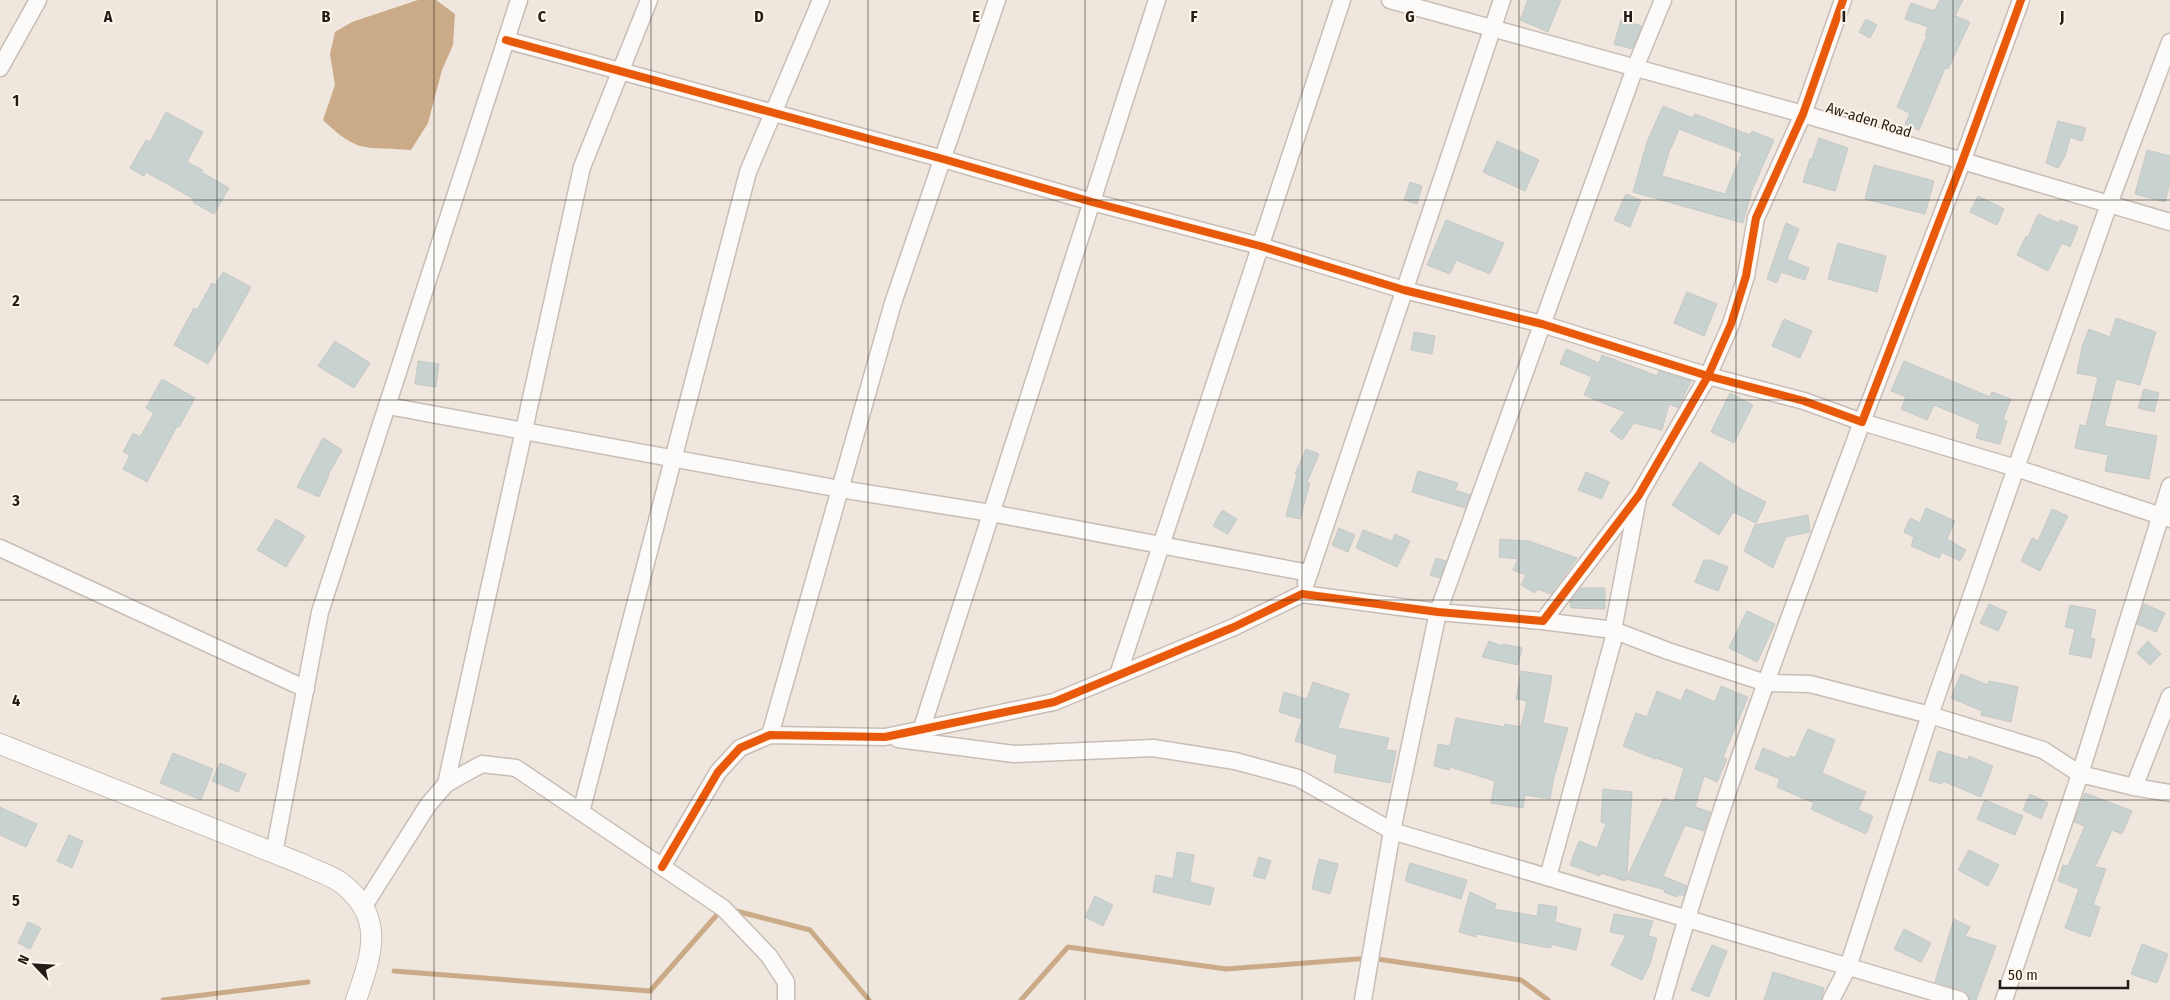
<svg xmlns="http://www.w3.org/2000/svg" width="2170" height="1000" font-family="'Fira Sans Condensed',sans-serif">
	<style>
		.water { fill: #cbaa88 }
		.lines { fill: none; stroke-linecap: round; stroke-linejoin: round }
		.stream { stroke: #cbaa88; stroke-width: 5 }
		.building { fill: #c8d3d1; stroke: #c7c8c5; fill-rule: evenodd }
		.minor-casing { stroke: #c6beb7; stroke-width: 19 }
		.tertiary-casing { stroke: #c6beb7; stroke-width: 22 }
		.minor { stroke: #fdfbfa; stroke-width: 16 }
		.tertiary { stroke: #fdfbfa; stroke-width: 20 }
		.cycleway-casing { stroke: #fff5ea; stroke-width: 11 }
		.cycleway { stroke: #e8590c; stroke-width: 8 }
		.grid { fill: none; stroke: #231d17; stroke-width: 1; stroke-opacity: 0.55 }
		.labels { text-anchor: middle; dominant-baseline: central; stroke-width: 4; stroke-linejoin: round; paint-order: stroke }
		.street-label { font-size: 15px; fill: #231d17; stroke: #fff5ea }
		.grid-label { font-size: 16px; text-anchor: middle; font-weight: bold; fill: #231d17; stroke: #fff5ea; stroke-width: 4; stroke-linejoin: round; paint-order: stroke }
	</style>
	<rect width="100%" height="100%" fill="#efe6dd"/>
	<path class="water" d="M 418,0 L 436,0 L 455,14 L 453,45 L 442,70 L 428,123 L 411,150 C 364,146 360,155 323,120 L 335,85 L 330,54 L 335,32 L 352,22 Z"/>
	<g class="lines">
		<g class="stream">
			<polyline points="732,910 810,930 869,1000"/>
			<polyline points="394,971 650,991 722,909"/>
			<polyline points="163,1000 308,982"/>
			<polyline points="1021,1000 1068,947 1226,969 1370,958 1521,980 1548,1000"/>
		</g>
	</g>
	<g class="building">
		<polygon points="1528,0 1561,0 1548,32 1520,20"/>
		<polygon points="1940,0 1963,0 1955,16 1970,22 1948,69 1945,68 1919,130 1905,124 1910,113 1897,107 1927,36 1925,35 1928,27 1905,19 1911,3 1934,11"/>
		<polygon points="1866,19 1877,25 1870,38 1859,32"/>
		<polygon points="1621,20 1642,26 1632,49 1614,44"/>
		<path d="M 1663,106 L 1693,118 L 1695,114 L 1750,135 L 1752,131 L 1774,140 L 1752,190 L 1743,223 L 1633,192 L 1647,142 ZM 1679,129 L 1742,153 L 1725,194 L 1662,176 L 1670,148 L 1671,148 Z"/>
		<polygon points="166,112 203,132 187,162 203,170 201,172 229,188 214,214 193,202 194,199 146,172 144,176 130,168 146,140 150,142"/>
		<polygon points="2058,121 2086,128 2082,141 2070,137 2065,156 2058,168 2046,163"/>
		<polygon points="1819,138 1848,148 1835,191 1803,182 1810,159 1812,159"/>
		<polygon points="1497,141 1539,160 1525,191 1483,172"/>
		<polygon points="2147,150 2170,156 2170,183 2165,202 2135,194"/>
		<polygon points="1874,165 1934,181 1925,214 1865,199"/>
		<polygon points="1410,182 1422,186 1417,204 1404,200"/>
		<polygon points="1626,194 1641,200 1630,227 1614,220"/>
		<polygon points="1978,196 2004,209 1997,225 1970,212"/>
		<polygon points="2038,214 2059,223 2060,220 2078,227 2070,247 2062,243 2048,271 2017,255 2026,236 2028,237"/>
		<polygon points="1446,220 1504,243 1490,274 1456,260 1450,274 1427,265"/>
		<polygon points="1786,223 1799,229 1787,259 1809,268 1805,280 1781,272 1777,283 1767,279"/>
		<polygon points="1838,243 1886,256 1877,292 1828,279"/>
		<polygon points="223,272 251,287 208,364 174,345 194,308 197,310 212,283 215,285"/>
		<polygon points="1687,292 1717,304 1704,336 1674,323"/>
		<polygon points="2116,318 2156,332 2140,385 2116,379 2104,426 2157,436 2149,479 2105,471 2108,455 2075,448 2080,425 2086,426 2098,377 2077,373 2082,347 2089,329 2110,337"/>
		<polygon points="1784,319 1812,331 1800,358 1772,346"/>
		<polygon points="1414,332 1435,336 1432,354 1411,350"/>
		<polygon points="335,341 370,363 354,388 318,366"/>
		<polygon points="1566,349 1599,363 1602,355 1657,376 1659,371 1691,381 1678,408 1669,404 1662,430 1634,423 1622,440 1610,431 1625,412 1584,395 1592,377 1560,364"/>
		<polygon points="418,361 439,364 436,387 415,384"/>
		<polygon points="1904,361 1990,397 1992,392 2011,399 2003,419 2007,421 2000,444 1976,438 1980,424 1934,405 1927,420 1901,409 1906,397 1891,391"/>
		<polygon points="162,379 195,398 179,427 177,426 147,482 123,469 130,455 123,452 133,433 140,437 154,413 146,408"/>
		<polygon points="2144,389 2159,393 2154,412 2138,408"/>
		<polygon points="1730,393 1753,405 1734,443 1711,432"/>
		<polygon points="323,438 342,450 328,475 329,475 319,497 297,487"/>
		<polygon points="1306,449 1319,454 1307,482 1310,483 1300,519 1286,516 1297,475 1295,474"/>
		<polygon points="1700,462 1744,491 1766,502 1756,523 1733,512 1719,535 1672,505"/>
		<polygon points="1418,471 1458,483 1455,490 1470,495 1465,508 1412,492"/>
		<polygon points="1586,472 1609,482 1602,499 1578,490"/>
		<polygon points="1926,508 1955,521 1947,539 1966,550 1960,561 1942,552 1939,558 1911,546 1914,537 1904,532 1910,518 1920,523"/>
		<polygon points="2052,509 2068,516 2040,571 2021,561 2032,538 2038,541"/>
		<polygon points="1222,510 1237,519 1228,534 1213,526"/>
		<polygon points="1808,515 1810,532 1786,537 1773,568 1744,551 1755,525"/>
		<polygon points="276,519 305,536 286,567 257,550"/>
		<polygon points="1339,528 1355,535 1348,552 1332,545"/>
		<polygon points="1363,530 1392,541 1395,534 1410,541 1397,567 1356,548"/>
		<polygon points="1500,539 1525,541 1526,540 1577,558 1551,594 1537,589 1535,593 1521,585 1526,575 1513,570 1518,559 1499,557"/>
		<polygon points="1436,558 1446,561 1440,578 1430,575"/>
		<polygon points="1704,560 1710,560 1728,567 1718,591 1695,582"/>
		<polygon points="1581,588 1605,588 1605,609 1571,608 1570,602"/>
		<polygon points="1989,604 2007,612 1998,631 1980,623"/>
		<polygon points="2144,604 2165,613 2156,632 2137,624"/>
		<polygon points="2070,605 2096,610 2090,638 2095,639 2091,658 2069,654 2075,629 2065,627"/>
		<polygon points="1747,611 1775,624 1757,662 1729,648"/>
		<polygon points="1489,641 1502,646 1503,644 1522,648 1518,665 1482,657"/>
		<polygon points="2148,641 2161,654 2150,665 2137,653"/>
		<polygon points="1521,671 1552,676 1543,723 1568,728 1554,777 1550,799 1525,795 1523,808 1491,803 1495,781 1450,767 1449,770 1434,766 1438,744 1450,746 1456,718 1504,727 1505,724 1521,727 1527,701 1516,699"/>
		<polygon points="1961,674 1988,685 1989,681 2018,687 2011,722 1981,715 1982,711 1951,698"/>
		<polygon points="1313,682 1349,694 1338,728 1389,738 1386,750 1396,751 1390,783 1334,772 1337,755 1295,741 1302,719 1279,712 1284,692 1307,699"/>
		<polygon points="1721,686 1748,697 1723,757 1727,759 1717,782 1704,776 1695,807 1710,812 1704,831 1685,825 1663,876 1687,886 1684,896 1679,894 1677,897 1664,892 1665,890 1626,879 1664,798 1674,802 1684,768 1656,758 1655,759 1623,746 1636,713 1647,717 1657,691 1681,701 1686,689 1715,702"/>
		<polygon points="1808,729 1835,740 1822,773 1866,792 1858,810 1873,816 1866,834 1811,809 1814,803 1777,787 1780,779 1755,769 1763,748 1789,759 1790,756 1795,758"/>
		<polygon points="1938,751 1968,760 1969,756 1993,766 1981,797 1943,781 1942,784 1929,780"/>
		<polygon points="173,753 213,769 201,800 160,783"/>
		<polygon points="220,763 246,774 238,792 212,781"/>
		<polygon points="1603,789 1632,792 1627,874 1625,881 1601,873 1600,876 1570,865 1579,841 1597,848 1606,824 1601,822"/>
		<polygon points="2085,793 2132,811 2122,834 2112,830 2095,867 2106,869 2093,905 2100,907 2090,937 2065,928 2079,889 2058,881 2063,865 2068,866 2085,826 2074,822"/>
		<polygon points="2030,794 2048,803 2041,819 2023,810"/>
		<polygon points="1985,800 2023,816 2015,835 1977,819"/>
		<polygon points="0,807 37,824 26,847 0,835"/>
		<polygon points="69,835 83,841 72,868 57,861"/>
		<polygon points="1969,850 1999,865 1988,886 1958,870"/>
		<polygon points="1177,852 1194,855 1190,882 1214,888 1210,905 1153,892 1156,875 1173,879"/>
		<polygon points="1259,857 1271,861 1265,879 1253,876"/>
		<polygon points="1319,859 1338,864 1330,894 1312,889"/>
		<polygon points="1410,863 1467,880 1461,899 1405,881"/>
		<polygon points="1470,892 1496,904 1494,909 1537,916 1539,904 1557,907 1555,922 1581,929 1576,950 1551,944 1551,948 1533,945 1477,934 1476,937 1459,932"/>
		<polygon points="1095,896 1113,905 1103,926 1085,917"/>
		<polygon points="1614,914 1653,921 1648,936 1657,938 1650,964 1642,980 1611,965 1626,935 1610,932"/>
		<polygon points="1954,919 1970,927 1965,936 1996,946 1976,1000 1970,1000 1968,994 1963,990 1935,982"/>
		<polygon points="28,922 41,928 30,949 18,943"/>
		<polygon points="1904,929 1931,943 1921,962 1894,949"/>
		<polygon points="2142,944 2168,954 2157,983 2131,974"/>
		<polygon points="1712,945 1727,951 1709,997 1691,990"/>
		<polygon points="1773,972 1824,988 1821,1000 1764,1000"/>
	</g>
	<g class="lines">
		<g class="minor-casing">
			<g id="minor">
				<polyline points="1390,0 1803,114 2170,222"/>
				<polyline points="506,40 943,159 1092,202 1260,246 1404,290 1542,324 1708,376 1731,324 1746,276 1756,218 1803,114 1843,0"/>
				<polyline points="2170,42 2109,204 2016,468 2170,519"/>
				<polyline points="0,68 38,0"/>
				<polyline points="388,406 840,489 991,513 1309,573"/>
				<polyline points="0,548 306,689"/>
				<polyline points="1306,583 1502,0"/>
				<polyline points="1543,621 1613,630 1668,651 1766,683 1810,684 1930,715 2043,750 2080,774 2134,787 2170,793"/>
				<polyline points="1118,675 1342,0"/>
				<polyline points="770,735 893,303 997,0"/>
				<polyline points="919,737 1157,0"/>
				<polyline points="898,739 1014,754 1153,748 1235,761 1298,778 1392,831 1960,1000"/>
				<polyline points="446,784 582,167 649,0"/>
				<polyline points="2134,787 2170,696"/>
				<polyline points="581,812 748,172 821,0"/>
				<polyline points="274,853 320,612 519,0"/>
				<polyline points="662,867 718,772 740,748 770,735 885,737 1054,702 1234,627 1302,594 1438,612 1543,621 1639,495 1708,376 1804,401 1862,422 1962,162 2021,0"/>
				<polyline points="1548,877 1614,637 1613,630 1638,498"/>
				<polyline points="364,906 428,805 446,784 482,764 516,768 723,908 769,956 786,982 786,1000"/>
				<polyline points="1363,1000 1392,831 1438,612 1635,68 1663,0"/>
				<path d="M 1663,1000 C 1718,804 1791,613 1862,422 L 2016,468 L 1930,715 L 1848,967 L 1831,1000"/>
				<polyline points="2004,1000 2080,774 2170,486"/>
			</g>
		</g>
		<g class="tertiary-casing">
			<path id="tertiary" d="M 0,744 L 302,864 C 314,870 330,875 340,882 C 386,916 372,954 356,1000"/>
		</g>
		<use href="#minor" class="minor"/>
		<use href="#tertiary" class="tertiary"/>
		<g class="cycleway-casing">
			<g id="cycleway">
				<polyline points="506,40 943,159 1092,202 1260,246 1404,290 1542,324 1708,376 1731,324 1746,276 1756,218 1803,114 1843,0"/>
				<polyline points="662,867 718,772 740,748 770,735 885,737 1054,702 1234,627 1302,594 1438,612 1543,621 1639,495 1708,376 1804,401 1862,422 1962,162 2021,0"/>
			</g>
		</g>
		<use href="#cycleway" class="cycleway"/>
	</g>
	<path class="grid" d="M 217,0 L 217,1000M 434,0 L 434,1000M 651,0 L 651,1000M 868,0 L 868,1000M 1085,0 L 1085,1000M 1302,0 L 1302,1000M 1519,0 L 1519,1000M 1736,0 L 1736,1000M 1953,0 L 1953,1000M 0,200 L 2170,200M 0,400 L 2170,400M 0,600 L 2170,600M 0,800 L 2170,800"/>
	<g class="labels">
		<g class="street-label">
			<text transform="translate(1869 120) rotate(17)">Aw-aden Road</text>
		</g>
	</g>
	<g class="grid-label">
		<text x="108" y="22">A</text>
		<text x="326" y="22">B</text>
		<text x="542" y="22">C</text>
		<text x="759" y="22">D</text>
		<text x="976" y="22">E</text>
		<text x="1194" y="22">F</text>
		<text x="1410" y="22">G</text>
		<text x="1628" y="22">H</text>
		<text x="1844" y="22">I</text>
		<text x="2062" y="22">J</text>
		<text x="16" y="106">1</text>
		<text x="16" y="306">2</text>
		<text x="16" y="506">3</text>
		<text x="16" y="706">4</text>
		<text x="16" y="906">5</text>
	</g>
	<g transform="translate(35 965) rotate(295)" stroke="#fff5ea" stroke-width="4" paint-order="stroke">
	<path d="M0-4L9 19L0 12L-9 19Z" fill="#231d17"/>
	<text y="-8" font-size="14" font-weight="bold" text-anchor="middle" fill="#231d17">N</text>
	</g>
	<path d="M2000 980v8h128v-8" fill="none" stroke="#231d17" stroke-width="2.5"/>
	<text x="2008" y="980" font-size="15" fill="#231d17" stroke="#fff5ea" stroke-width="4" paint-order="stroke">50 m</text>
</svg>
